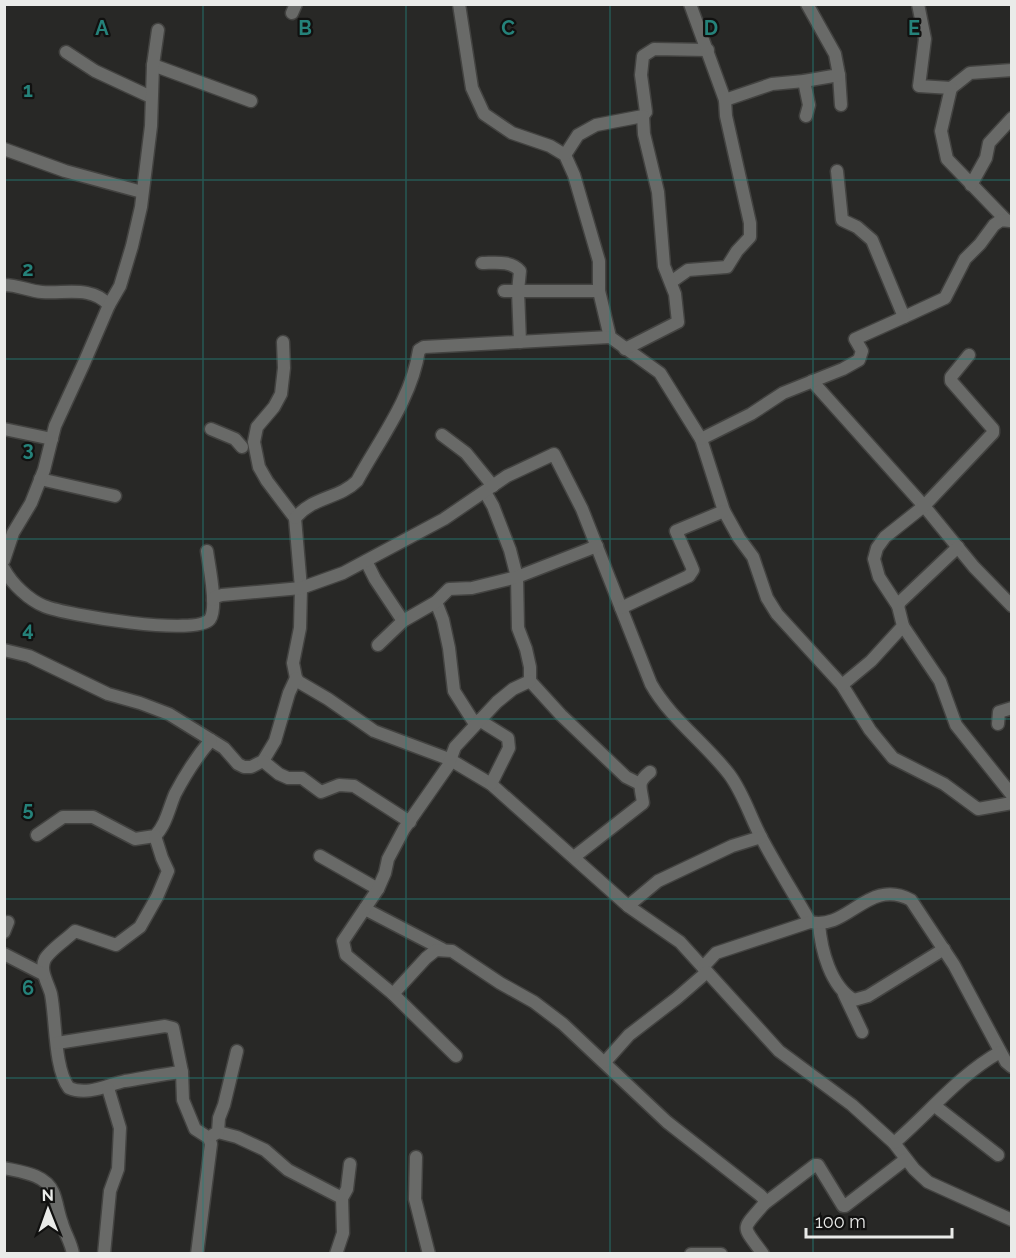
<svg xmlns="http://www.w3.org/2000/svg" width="1016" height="1258" font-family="Raleway,sans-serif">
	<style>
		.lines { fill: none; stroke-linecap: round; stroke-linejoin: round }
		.minor-casing { stroke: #434341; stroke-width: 15 }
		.minor { stroke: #696a68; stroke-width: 12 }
		.grid { fill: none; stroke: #25827a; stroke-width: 1.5; stroke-opacity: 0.55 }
		.grid-label { font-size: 20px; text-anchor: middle; font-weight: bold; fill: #25827a; stroke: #111110; stroke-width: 4.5; stroke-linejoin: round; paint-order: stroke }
	</style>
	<rect width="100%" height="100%" fill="#282826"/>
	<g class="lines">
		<g class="minor-casing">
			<g id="minor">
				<polyline points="459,4 472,88 484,114 512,133 550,146 565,155 574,175 599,261 599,291 610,337 660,373 701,439 724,511 739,538 753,557 767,598 777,614 842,685 870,730 893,758 944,784 978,809 1012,803"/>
				<polyline points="918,4 925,39 919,86 951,88 970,73 1012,70"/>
				<polyline points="292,13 296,4"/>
				<polyline points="66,52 95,71 151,97"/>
				<polyline points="153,65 251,101"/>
				<polyline points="839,75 841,105"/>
				<polyline points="951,88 941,131 947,159 1006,220"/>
				<polyline points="725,100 772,84 804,81"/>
				<polyline points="806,116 809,105 804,81 839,75 835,54 807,4"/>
				<polyline points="4,149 65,171 142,192"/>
				<polyline points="565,155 578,135 596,125 643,116 646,112 641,75 643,56 654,49 708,50"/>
				<polyline points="971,185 986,158 989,143 1012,118"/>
				<path d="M 482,263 C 494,263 511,260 520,271 L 518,291 L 520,342"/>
				<polyline points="671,282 688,270 727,267 737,251 750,237 750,223 726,116 725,100 690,4"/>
				<path d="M 4,285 C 18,285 29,291 42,292 C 65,294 91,285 109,305"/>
				<polyline points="504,291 599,291"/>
				<polyline points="904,317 945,298 965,259 980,244 994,225 1001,220 1010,221"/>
				<polyline points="283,342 284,368 281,394 274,407 257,427 254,442 259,467 267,481 295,518 301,588 300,628 293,663 296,678 299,682 328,699 374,731 449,759 491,784 628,906 680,942 779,1051 852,1105 894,1143 914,1169 928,1182 1012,1220"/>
				<polyline points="625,349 678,322 675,294 664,266 658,192 644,134 643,116"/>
				<polyline points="812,381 924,506 974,567 1012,606"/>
				<polyline points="4,429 52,439"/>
				<polyline points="211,429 235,439 242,447"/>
				<polyline points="442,435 466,453 493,486"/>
				<polyline points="701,439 751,414 783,393 843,369 859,360 862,351 855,339 904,317 872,240 857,227 842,220 837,171"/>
				<polyline points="40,479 115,496"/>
				<polyline points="485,492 493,506 510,550 517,577 518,628 526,649 530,667 530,681 561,715 626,777 640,784"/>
				<path d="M 295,518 C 314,496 339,499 357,481 C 380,439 412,398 419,350 L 424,347 L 610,337"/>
				<polyline points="4,560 13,533 31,503 44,470 55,426 84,363 109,305 120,286 132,246 141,207 151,126 153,65 158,30"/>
				<polyline points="366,561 375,579 403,621"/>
				<path d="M 4,569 C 12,584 29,600 44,606 C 65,615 199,637 210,619 C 218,607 209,566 207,551"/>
				<path d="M 213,600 L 215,597 L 222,595 L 301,588 L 343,573 L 444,519 L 507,476 L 554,454 L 582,509 L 651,684 C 670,718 705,743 729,774 C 744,794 750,817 762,839 C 777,867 794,894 810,922"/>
				<polyline points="436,602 443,620 449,648 454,691 475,724"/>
				<polyline points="898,606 900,602 958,547"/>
				<polyline points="621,608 689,576 693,570 691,565 676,531 724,511"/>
				<polyline points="903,626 940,681 956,725 1012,795"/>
				<polyline points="378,645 403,621 436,602 449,589 472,588 517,577 597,546"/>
				<polyline points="4,650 29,656 108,694 140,703 169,714 224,748 238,764 244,767 251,767 263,761 275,741 289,693 296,678"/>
				<polyline points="842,685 871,661 903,626 898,606 879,577 874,559 877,548 885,537 924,506 993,433 993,429 951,381 951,377 969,355"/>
				<polyline points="479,720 508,738 509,748 491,784"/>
				<polyline points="998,724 999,712 1012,708"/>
				<polyline points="263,761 279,774 288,778 302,778 321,792 339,785 354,786 410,822"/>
				<path d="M 37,835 L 63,817 L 93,817 L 135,839 L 155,836 C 166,825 169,808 175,794 C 185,775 197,756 211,740"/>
				<path d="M 155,836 L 162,858 L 168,871 L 157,897 L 140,927 L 116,945 L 75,931 C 67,939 50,950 45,959 C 39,970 48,983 51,994 C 56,1019 54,1069 69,1088 C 88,1096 107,1085 125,1081 C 144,1078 163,1074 182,1072 L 183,1100 L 195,1129 L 209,1138 L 211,1144 L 197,1254"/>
				<polyline points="320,856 378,889"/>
				<path d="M 574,857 L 643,803 C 641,787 636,783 650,772"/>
				<polyline points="628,906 658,881 732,846 761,837"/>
				<polyline points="365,909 442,949"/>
				<path d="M 819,924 C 821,949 830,986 854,1000 L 868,996 L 944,949"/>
				<polyline points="4,932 8,922"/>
				<polyline points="4,954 43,974"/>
				<path d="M 703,967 L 716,953 L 810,922 C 848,931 868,877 911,900 L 954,965 L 1006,1062 L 1012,1067"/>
				<path d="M 393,994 L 426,958 L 436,950 L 452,951 L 500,983 L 534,1002 L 563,1024 L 667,1122 L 760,1195 L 764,1199 L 764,1204 C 741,1231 741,1224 763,1254"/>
				<polyline points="844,994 862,1032"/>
				<polyline points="57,1043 165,1026 173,1028 182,1072"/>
				<polyline points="456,1056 393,994 346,955 343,941 378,889 385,873 388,859 404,829 448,766 455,747 497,702 513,689 530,681"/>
				<polyline points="605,1062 629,1035 677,998 707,972"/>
				<polyline points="935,1106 998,1155"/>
				<polyline points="218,1132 237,1137 265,1150 288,1170 342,1198"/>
				<polyline points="213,1135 218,1132 219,1118 224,1105 237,1051"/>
				<path d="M 894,1143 C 929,1113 959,1075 1000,1052"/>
				<polyline points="416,1157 415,1199 429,1254"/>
				<path d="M 4,1168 C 21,1172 45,1174 53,1192 C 57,1201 58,1213 62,1223 C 65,1234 71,1242 73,1254"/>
				<polyline points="764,1204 815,1165 818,1165 843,1206 845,1206 906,1159"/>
				<polyline points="104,1254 110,1191 118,1169 120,1128 108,1088"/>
				<polyline points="336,1254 343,1233 342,1198 347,1189 350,1164"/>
				<polyline points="691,1254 721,1254"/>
			</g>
		</g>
		<use href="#minor" class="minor"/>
	</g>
	<path class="grid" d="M 203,4 L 203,1254M 406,4 L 406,1254M 610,4 L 610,1254M 813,4 L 813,1254M 4,180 L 1012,180M 4,359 L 1012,359M 4,539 L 1012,539M 4,719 L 1012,719M 4,899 L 1012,899M 4,1078 L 1012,1078"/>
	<g class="grid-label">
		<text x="102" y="35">A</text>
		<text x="305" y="35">B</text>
		<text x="508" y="35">C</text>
		<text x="711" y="35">D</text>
		<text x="914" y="35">E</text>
		<text x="28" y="97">1</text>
		<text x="28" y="276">2</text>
		<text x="28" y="456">3</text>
		<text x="28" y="636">4</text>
		<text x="28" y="816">5</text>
		<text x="28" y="995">6</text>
	</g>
	<rect width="1016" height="1258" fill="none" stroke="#eaebe9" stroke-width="12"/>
	<g transform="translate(48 1210) rotate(359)" stroke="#111110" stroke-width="4.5" paint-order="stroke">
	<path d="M0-4.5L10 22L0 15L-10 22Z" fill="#eaebe9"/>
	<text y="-9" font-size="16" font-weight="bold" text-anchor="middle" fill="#eaebe9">N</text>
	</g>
	<path d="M806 1228v9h146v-9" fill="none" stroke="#eaebe9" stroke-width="3"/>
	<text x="815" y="1228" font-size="18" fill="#eaebe9" stroke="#111110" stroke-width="4.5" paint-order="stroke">100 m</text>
</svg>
